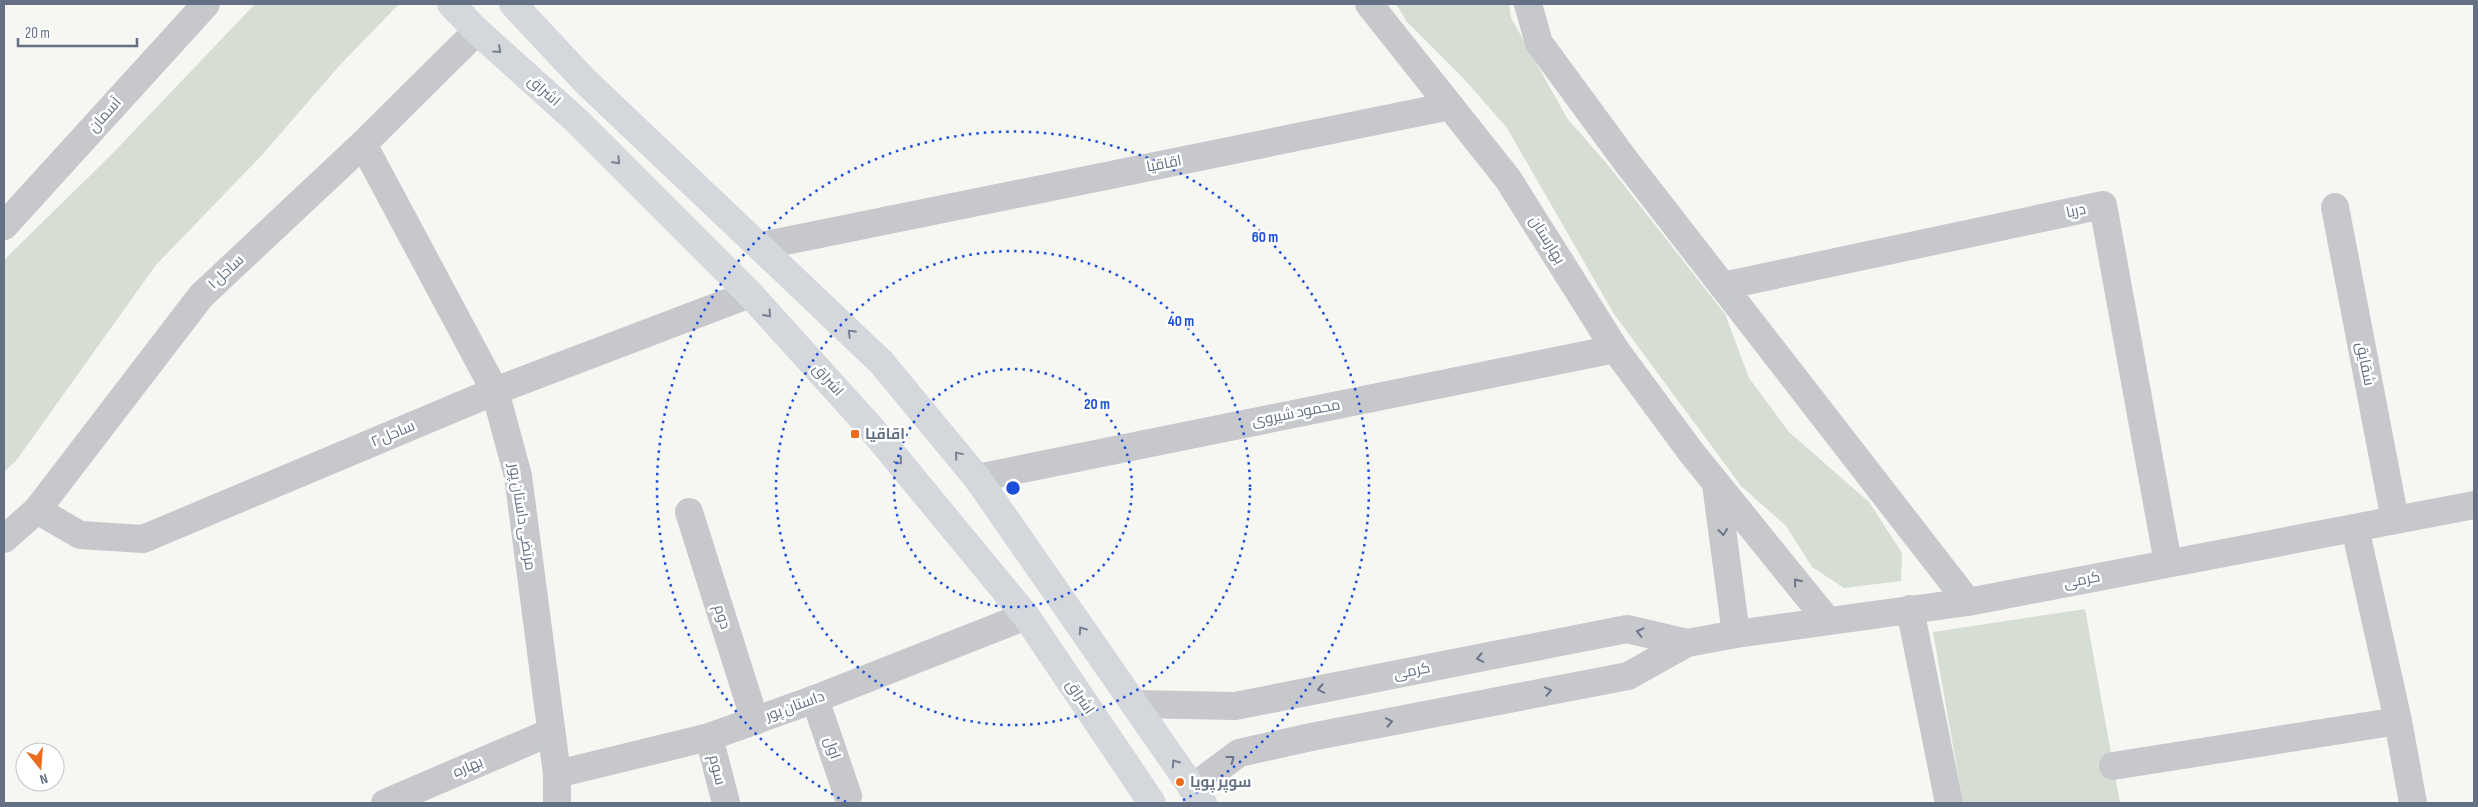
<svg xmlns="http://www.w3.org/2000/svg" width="2478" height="807" font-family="'Sofia Sans Condensed',Cairo,sans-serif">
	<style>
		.green { fill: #d6ded4 }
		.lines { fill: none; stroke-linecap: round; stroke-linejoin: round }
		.minor { stroke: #c6c8cc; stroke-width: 28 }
		.tertiary { stroke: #c6c8cc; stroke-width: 28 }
		.secondary { stroke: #d4d8dd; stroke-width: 28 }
		.oneway { stroke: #758092 }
		.oneway2 { stroke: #697589 }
		.ring { fill: none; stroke: #1d4ed8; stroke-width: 2.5; stroke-dasharray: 2.5 5 }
		.poi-dot { fill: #ea6c1f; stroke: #fff; stroke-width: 2 }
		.labels { text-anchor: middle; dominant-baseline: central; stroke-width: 5; stroke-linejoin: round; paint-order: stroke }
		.street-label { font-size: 15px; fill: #647185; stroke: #fff }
		.poi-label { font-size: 15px; font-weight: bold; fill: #647185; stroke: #fff; text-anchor: start }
		.centre { fill: #1d4ed8; stroke: #fff; stroke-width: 2.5 }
		.ring-label { font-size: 15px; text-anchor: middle; font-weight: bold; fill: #1d4ed8; stroke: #fff; stroke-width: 5; stroke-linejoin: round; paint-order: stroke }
	</style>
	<rect width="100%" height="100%" fill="#f6f6f3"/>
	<g class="green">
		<polygon points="255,4 398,5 340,65 262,155 156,265 16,461 4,472 4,260 112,154"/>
		<polygon points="1396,4 1509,4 1511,18 1567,118 1608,165 1725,314 1749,378 1789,432 1869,502 1902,553 1901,581 1844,588 1812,567 1786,526 1741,486 1614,314 1507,128 1464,79 1407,22"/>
		<polygon points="2085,609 2120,803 1963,803 1933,632"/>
	</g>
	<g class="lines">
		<g class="minor">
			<polyline points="1369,4 1508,179 1615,349 1691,452 1827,620"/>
			<polyline points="1528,4 1539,43 1625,160 1968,602"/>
			<polyline points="363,144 495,391 518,476 557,774 557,803"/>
			<polyline points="2335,207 2395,520"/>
			<polyline points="4,226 206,4"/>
			<polyline points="761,246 1450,106"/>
			<polyline points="1723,286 2103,205 2168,563"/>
			<polyline points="977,478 1615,349"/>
			<polyline points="1716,484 1736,634"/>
			<polyline points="37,510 80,535 143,539 495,391 750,294"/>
			<polyline points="689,512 755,721"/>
			<polyline points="2355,528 2398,721 2413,803"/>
			<polyline points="4,539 37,510 201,296 363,144 477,31"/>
			<polyline points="1910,609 1949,803"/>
			<polyline points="815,699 848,796"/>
			<polyline points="709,737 726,803"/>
			<polyline points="2113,766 2398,721"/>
			<polyline points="557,774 709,737 815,699 1026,616"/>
			<polyline points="385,803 551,732"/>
		</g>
		<g class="tertiary">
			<polyline points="1134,704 1235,706 1627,629 1687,643"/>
			<polyline points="1192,788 1239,753 1311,737 1628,676 1687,643 1736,634 1968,602 2474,505"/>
		</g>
		<g class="secondary">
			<polyline points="451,4 477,31 577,121 750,294 871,428 1026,616 1152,803"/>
			<polyline points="513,4 585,81 881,362 977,478 1203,803"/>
		</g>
	</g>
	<defs><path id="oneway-chevron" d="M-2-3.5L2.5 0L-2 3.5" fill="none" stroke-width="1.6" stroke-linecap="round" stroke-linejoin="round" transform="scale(1.25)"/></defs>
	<g class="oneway">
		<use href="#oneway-chevron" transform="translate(498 50) rotate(42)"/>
		<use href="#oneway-chevron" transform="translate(617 161) rotate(45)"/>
		<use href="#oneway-chevron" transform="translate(768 314) rotate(48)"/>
		<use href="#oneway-chevron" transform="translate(851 333) rotate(-136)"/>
		<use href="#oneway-chevron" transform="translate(958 455) rotate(-130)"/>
		<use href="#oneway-chevron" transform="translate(899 461) rotate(50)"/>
		<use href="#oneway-chevron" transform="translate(1082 630) rotate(-125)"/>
		<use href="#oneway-chevron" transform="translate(1175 763) rotate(-125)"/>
	</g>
	<g class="oneway2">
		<use href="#oneway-chevron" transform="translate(1723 532) rotate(83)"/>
		<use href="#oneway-chevron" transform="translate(1797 582) rotate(-129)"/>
		<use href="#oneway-chevron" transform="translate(1640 632) rotate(-166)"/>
		<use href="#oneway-chevron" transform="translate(1480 658) rotate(169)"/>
		<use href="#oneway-chevron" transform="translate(1321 689) rotate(169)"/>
		<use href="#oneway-chevron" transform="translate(1548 691) rotate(-11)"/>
		<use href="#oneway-chevron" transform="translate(1389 722) rotate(-11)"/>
		<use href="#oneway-chevron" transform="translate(1231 759) rotate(-37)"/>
	</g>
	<g class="ring">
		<circle cx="1013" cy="488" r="119"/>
		<circle cx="1013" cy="488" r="237"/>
		<path d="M846 802A356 356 0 1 1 1180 802"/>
	</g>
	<g class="poi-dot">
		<rect x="850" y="429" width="10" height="10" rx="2.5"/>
		<circle cx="1180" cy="782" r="5"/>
	</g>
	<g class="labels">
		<g class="street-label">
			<text transform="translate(544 91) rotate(42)">اشراق</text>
			<text transform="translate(105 115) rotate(-48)">آسمان</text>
			<text transform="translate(1164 164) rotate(-11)">اقاقیا</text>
			<text transform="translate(2076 211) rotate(-12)">دریا</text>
			<text transform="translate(1547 240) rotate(58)">بهارستان</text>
			<text transform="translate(226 272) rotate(-43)">ساحل ۱</text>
			<text transform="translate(2365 364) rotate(79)">شقایق</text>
			<text transform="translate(828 380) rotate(48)">اشراق</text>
			<text transform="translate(1296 413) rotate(-11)">محمود شیروی</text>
			<text transform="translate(393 434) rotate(-23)">ساحل ۲</text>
			<text transform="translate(522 517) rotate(81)">مرتضی داستان پور</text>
			<text transform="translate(2082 580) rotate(-11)">کرمی</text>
			<text transform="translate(722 617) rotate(72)">دوم</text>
			<text transform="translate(1412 671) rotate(-11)">کرمی</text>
			<text transform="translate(1080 697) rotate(56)">اشراق</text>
			<text transform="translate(795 706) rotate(-20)">داستان پور</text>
			<text transform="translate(832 748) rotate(71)">اول</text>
			<text transform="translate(468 767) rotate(-23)">بهاره</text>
			<text transform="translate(717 770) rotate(76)">سوم</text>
		</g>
		<g class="poi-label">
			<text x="865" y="434">اقاقیا</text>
			<text x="1190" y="782">سوپر پویا</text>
		</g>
	</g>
	<circle cx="1013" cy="488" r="8" class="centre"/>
	<g class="ring-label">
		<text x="1265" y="242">60 m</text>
		<text x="1181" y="326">40 m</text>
		<text x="1097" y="409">20 m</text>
	</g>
	<rect width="2478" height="807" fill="none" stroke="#647185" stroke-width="10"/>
	<g transform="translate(40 767) rotate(163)"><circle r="24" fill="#ffffff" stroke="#c1c6ce"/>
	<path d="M0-4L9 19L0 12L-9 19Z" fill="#ea6c1f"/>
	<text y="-8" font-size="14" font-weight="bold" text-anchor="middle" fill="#647185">N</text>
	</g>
	<path d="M18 38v8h119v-8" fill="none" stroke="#647185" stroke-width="2.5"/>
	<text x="25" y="38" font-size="15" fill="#647185" stroke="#ffffff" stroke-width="4" paint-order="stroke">20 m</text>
</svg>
